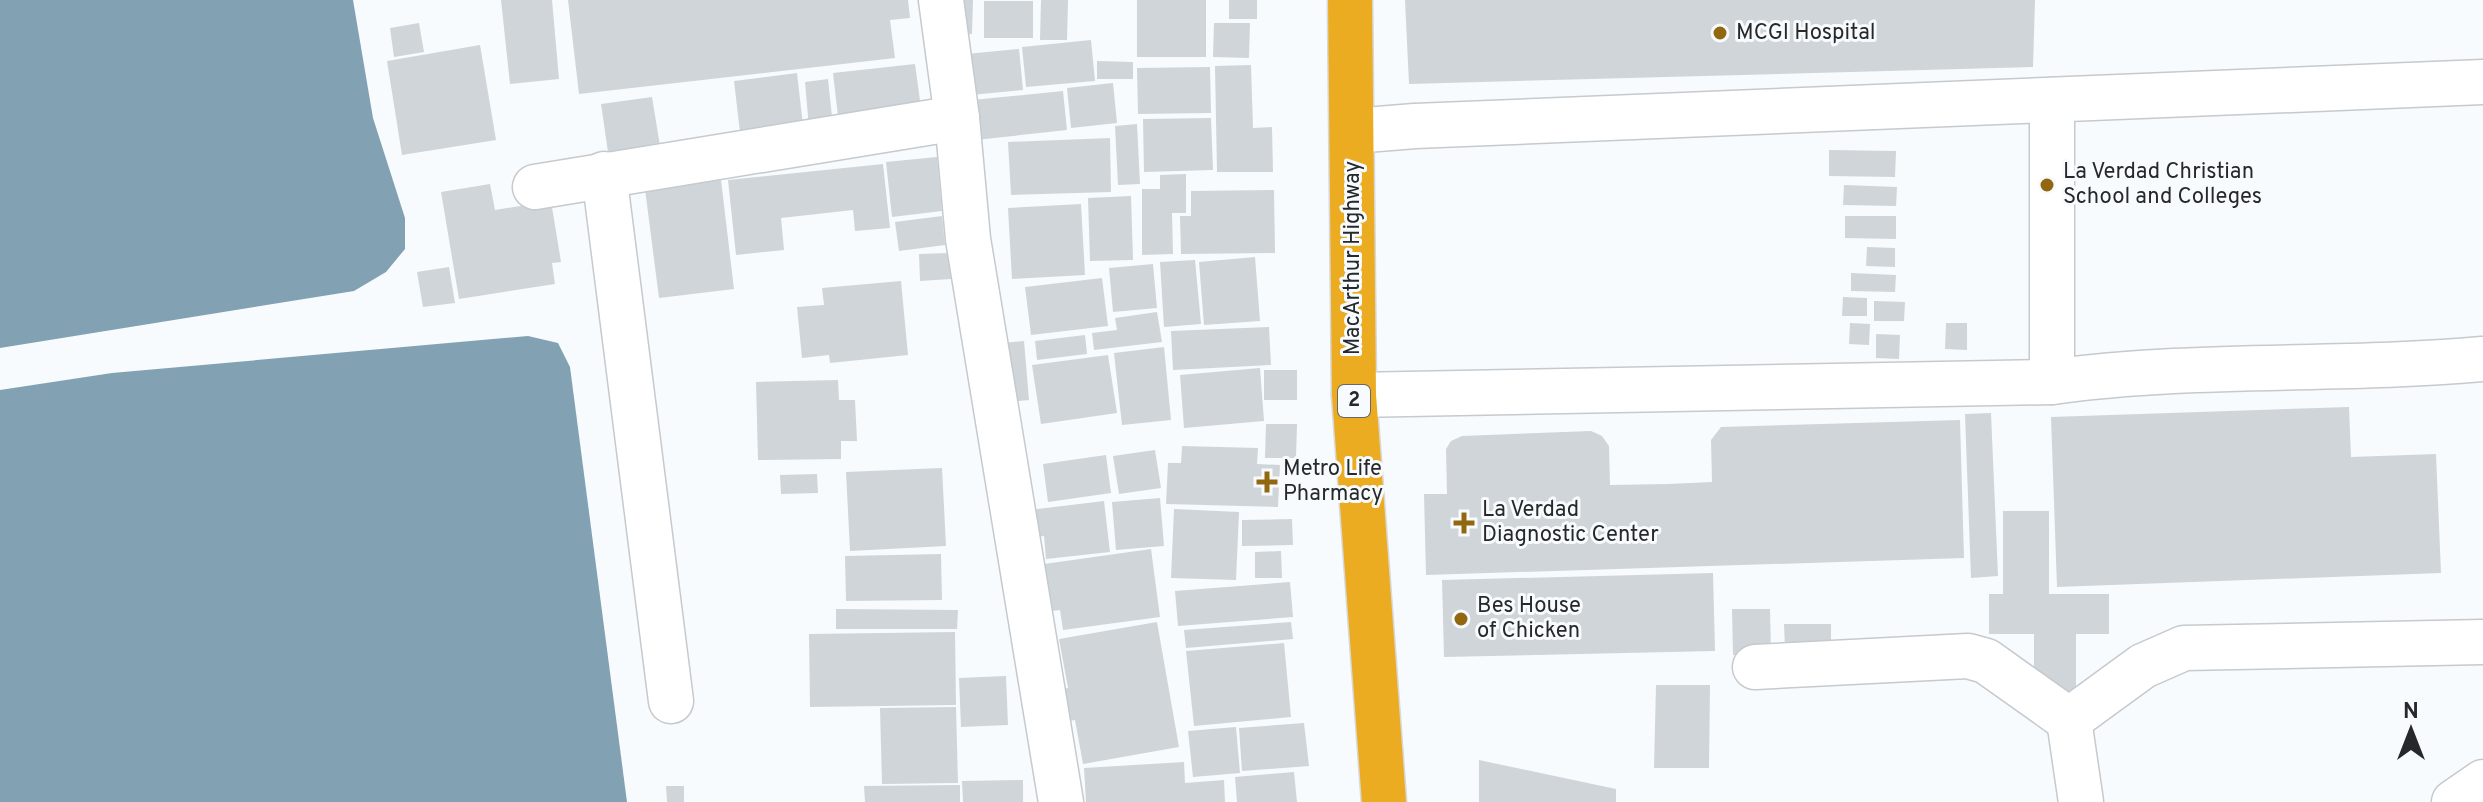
<svg xmlns="http://www.w3.org/2000/svg" width="2483" height="802" font-family="Overpass,sans-serif">
	<style>
		.water { fill: #82a2b4 }
		.building { fill: #d0d5d9 }
		.lines { fill: none; stroke-linecap: round; stroke-linejoin: round }
		.minor-casing { stroke: #c5cace; stroke-width: 47 }
		.highway-casing { stroke: #d8d8d8; stroke-width: 47 }
		.minor { stroke: #fff; stroke-width: 44 }
		.highway { stroke: #ebac22; stroke-width: 44 }
		.poi-dot { fill: #916810; stroke: #f7fbfe; stroke-width: 3 }
		.labels { text-anchor: middle; dominant-baseline: central; stroke-width: 6; stroke-linejoin: round; paint-order: stroke }
		.shield { fill: #f7fbfe; stroke: #656769; stroke-width: 2 }
		.shield-label { font-size: 20px; font-weight: bold; fill: #262829 }
		.poi-label { font-size: 22px; fill: #262829; stroke: #f7fbfe; text-anchor: start }
		.street-label { font-size: 22px; fill: #262829; stroke: #f7fbfe }
	</style>
	<rect width="100%" height="100%" fill="#f7fbfe"/>
	<g class="water">
		<polygon points="0,0 353,0 373,118 405,218 405,249 386,272 354,291 0,348"/>
		<polygon points="528,336 558,343 570,367 627,802 0,802 0,390 112,373"/>
	</g>
	<g class="building">
		<polygon points="501,0 552,0 559,79 510,84"/>
		<polygon points="568,0 908,0 910,18 890,20 895,58 579,94"/>
		<polygon points="950,0 973,0 972,34 950,33"/>
		<polygon points="1041,0 1068,0 1067,40 1040,40"/>
		<rect x="1137" y="0" width="69" height="57"/>
		<rect x="1229" y="0" width="28" height="19"/>
		<polygon points="1405,0 2035,0 2033,67 1409,84"/>
		<rect x="984" y="1" width="49" height="37"/>
		<polygon points="419,23 424,52 394,57 390,28"/>
		<polygon points="1214,23 1250,23 1249,58 1213,57"/>
		<polygon points="1091,40 1095,81 1026,87 1022,47"/>
		<polygon points="480,45 496,140 402,155 387,61"/>
		<polygon points="1019,49 1023,90 971,95 966,54"/>
		<polygon points="1097,61 1133,62 1133,79 1097,79"/>
		<polygon points="915,64 922,115 839,125 833,73"/>
		<polygon points="1251,65 1253,128 1272,127 1273,172 1217,172 1215,66"/>
		<polygon points="1210,67 1211,113 1138,114 1137,68"/>
		<polygon points="797,73 804,134 741,141 734,81"/>
		<polygon points="828,79 833,126 809,128 805,82"/>
		<polygon points="1113,83 1117,123 1071,128 1067,88"/>
		<polygon points="1063,91 1067,130 976,140 972,100"/>
		<polygon points="652,97 661,152 609,159 601,104"/>
		<polygon points="1211,118 1213,170 1144,172 1143,119"/>
		<polygon points="1137,124 1140,184 1118,185 1115,126"/>
		<polygon points="1110,138 1111,192 1011,195 1008,142"/>
		<polygon points="1829,150 1896,151 1895,177 1829,176"/>
		<polygon points="937,157 942,211 892,217 886,162"/>
		<polygon points="883,164 890,228 855,231 853,210 781,218 784,250 736,255 728,180"/>
		<polygon points="1186,174 1186,213 1172,213 1173,254 1142,255 1142,189 1160,189 1160,175"/>
		<polygon points="721,180 734,289 659,298 645,189"/>
		<polygon points="490,184 495,210 551,201 561,262 552,263 555,284 459,299 441,192"/>
		<polygon points="1844,185 1897,187 1896,206 1843,205"/>
		<polygon points="1274,190 1275,253 1181,254 1180,216 1191,216 1191,191"/>
		<polygon points="1131,196 1133,260 1090,261 1088,198"/>
		<polygon points="1081,204 1085,275 1012,279 1008,208"/>
		<polygon points="942,216 945,245 899,251 895,222"/>
		<polygon points="1845,216 1896,216 1896,239 1845,238"/>
		<polygon points="1867,247 1895,248 1895,267 1866,266"/>
		<polygon points="949,253 951,279 920,281 919,254"/>
		<polygon points="1255,257 1260,321 1204,325 1199,262"/>
		<polygon points="1195,260 1201,324 1164,327 1160,262"/>
		<polygon points="1153,264 1157,308 1113,312 1109,268"/>
		<polygon points="449,267 455,303 423,307 417,272"/>
		<polygon points="1851,273 1896,275 1895,292 1851,291"/>
		<polygon points="1102,278 1108,326 1031,335 1025,287"/>
		<polygon points="901,281 908,355 830,363 829,355 802,358 797,307 824,305 822,288"/>
		<polygon points="1843,297 1867,298 1867,316 1842,316"/>
		<polygon points="1874,301 1905,302 1904,321 1874,321"/>
		<polygon points="1157,312 1162,342 1094,350 1092,333 1117,330 1115,318"/>
		<polygon points="1850,323 1870,324 1869,345 1849,344"/>
		<polygon points="1946,323 1967,323 1967,350 1945,349"/>
		<polygon points="1269,327 1271,365 1173,370 1171,331"/>
		<polygon points="1876,334 1900,335 1899,359 1876,358"/>
		<polygon points="1085,335 1087,354 1037,360 1035,341"/>
		<polygon points="1024,341 1029,400 1008,402 1002,343"/>
		<polygon points="1164,347 1171,420 1122,425 1114,353"/>
		<polygon points="1108,355 1117,413 1041,424 1032,365"/>
		<polygon points="1260,368 1264,421 1184,428 1180,375"/>
		<rect x="1264" y="370" width="33" height="30"/>
		<polygon points="838,380 839,400 855,400 857,441 841,441 841,459 758,460 756,382"/>
		<polygon points="2349,407 2351,457 2436,454 2441,573 2057,587 2051,417"/>
		<polygon points="1991,413 1998,576 1971,578 1965,414"/>
		<polygon points="1960,420 1964,558 1426,575 1424,494 1447,494 1446,449 1451,441 1462,436 1591,431 1602,436 1609,446 1610,485 1668,484 1712,482 1711,440 1721,427"/>
		<polygon points="1266,424 1297,424 1296,458 1265,458"/>
		<polygon points="1182,446 1258,448 1257,464 1280,465 1278,507 1166,504 1168,463 1181,463"/>
		<polygon points="1155,450 1161,488 1119,494 1113,456"/>
		<polygon points="1106,455 1111,493 1048,502 1043,464"/>
		<polygon points="942,468 946,546 850,551 846,472"/>
		<polygon points="817,474 818,493 781,494 780,475"/>
		<polygon points="1160,498 1164,546 1116,550 1112,502"/>
		<polygon points="1104,501 1110,552 1046,559 1044,536 1024,538 1021,511"/>
		<polygon points="1174,509 1239,512 1236,580 1171,578"/>
		<polygon points="2003,511 2049,511 2049,594 2109,594 2109,634 2076,634 2076,694 2034,695 2034,634 1989,634 1989,594 2003,594"/>
		<polygon points="1292,519 1293,545 1242,546 1242,520"/>
		<polygon points="1151,549 1160,617 1063,630 1060,610 1044,612 1037,565"/>
		<polygon points="1281,551 1282,578 1255,578 1255,552"/>
		<polygon points="941,554 942,600 846,601 845,556"/>
		<polygon points="1713,573 1715,651 1444,657 1442,580"/>
		<polygon points="1290,582 1293,617 1178,626 1175,591"/>
		<polygon points="836,609 958,610 957,629 836,629"/>
		<polygon points="1732,609 1770,609 1771,654 1733,655"/>
		<polygon points="1157,622 1179,747 1083,764 1075,720 1062,722 1057,690 1068,688 1059,639"/>
		<polygon points="1291,622 1293,639 1186,648 1184,630"/>
		<polygon points="1784,624 1831,624 1831,648 1785,649"/>
		<polygon points="955,632 956,705 810,707 809,634"/>
		<polygon points="1284,643 1291,717 1194,726 1186,651"/>
		<polygon points="1006,676 1008,725 961,727 959,678"/>
		<polygon points="1656,685 1710,685 1709,768 1654,768"/>
		<polygon points="956,707 958,783 882,784 880,708"/>
		<polygon points="1304,723 1309,766 1242,771 1239,728"/>
		<polygon points="1236,727 1240,773 1193,777 1188,731"/>
		<polygon points="1479,760 1616,789 1616,802 1479,802"/>
		<polygon points="1184,762 1185,783 1224,780 1225,802 1086,802 1084,768"/>
		<polygon points="1294,772 1297,802 1237,802 1235,777"/>
		<polygon points="1023,780 1023,802 963,802 962,781"/>
		<polygon points="960,785 960,802 865,802 864,786"/>
		<polygon points="666,786 684,786 684,802 667,802"/>
	</g>
	<g class="lines">
		<g class="minor-casing">
			<g id="minor">
				<polyline points="941,0 957,118 968,239 1061,802"/>
				<path d="M 2052,100 L 2052,382 C 2194,362 2340,372 2483,359"/>
				<polyline points="1353,131 1415,126 2483,82"/>
				<polyline points="604,174 671,701"/>
				<polyline points="535,187 957,118"/>
				<polyline points="1354,395 2052,382"/>
				<polyline points="1755,667 1968,656 1986,661 2069,720 2143,666 2184,648 2483,642"/>
				<polyline points="2069,720 2081,802"/>
				<polyline points="2454,802 2483,782"/>
			</g>
		</g>
		<g class="highway-casing">
			<polyline id="highway" points="1350,0 1354,395 1384,802"/>
		</g>
		<use href="#minor" class="minor"/>
		<use href="#highway" class="highway"/>
	</g>
	<g class="poi-dot">
		<circle cx="1720" cy="33" r="8"/>
		<circle cx="2047" cy="185" r="8"/>
		<path d="M1263 470h8v8h8v8h-8v8h-8v-8h-8v-8h8z"/>
		<path d="M1460 511h8v8h8v8h-8v8h-8v-8h-8v-8h8z"/>
		<circle cx="1461" cy="619" r="8"/>
	</g>
	<g class="labels">
		<rect class="shield" x="1338" y="385" width="32" height="32" rx="6"/>
		<g class="shield-label">
			<text x="1354" y="401">2</text>
		</g>
		<g class="poi-label">
			<text x="1736" y="33">MCGI Hospital</text>
			<text x="2063" y="172">La Verdad Christian<tspan x="2063" dy="25">School and Colleges</tspan></text>
			<text x="1283" y="469">Metro Life<tspan x="1283" dy="25">Pharmacy</tspan></text>
			<text x="1482" y="510">La Verdad<tspan x="1482" dy="25">Diagnostic Center</tspan></text>
			<text x="1477" y="606">Bes House<tspan x="1477" dy="25">of Chicken</tspan></text>
		</g>
		<g class="street-label">
			<text transform="translate(1353 258) rotate(-90)">MacArthur Highway</text>
		</g>
	</g>
	<g transform="translate(2411 730)" stroke="#f7fbfe" stroke-width="6" paint-order="stroke">
	<path d="M0-6L14 30L0 20L-14 30Z" fill="#262829"/>
	<text y="-12" font-size="22" font-weight="bold" text-anchor="middle" fill="#262829">N</text>
	</g>
</svg>
